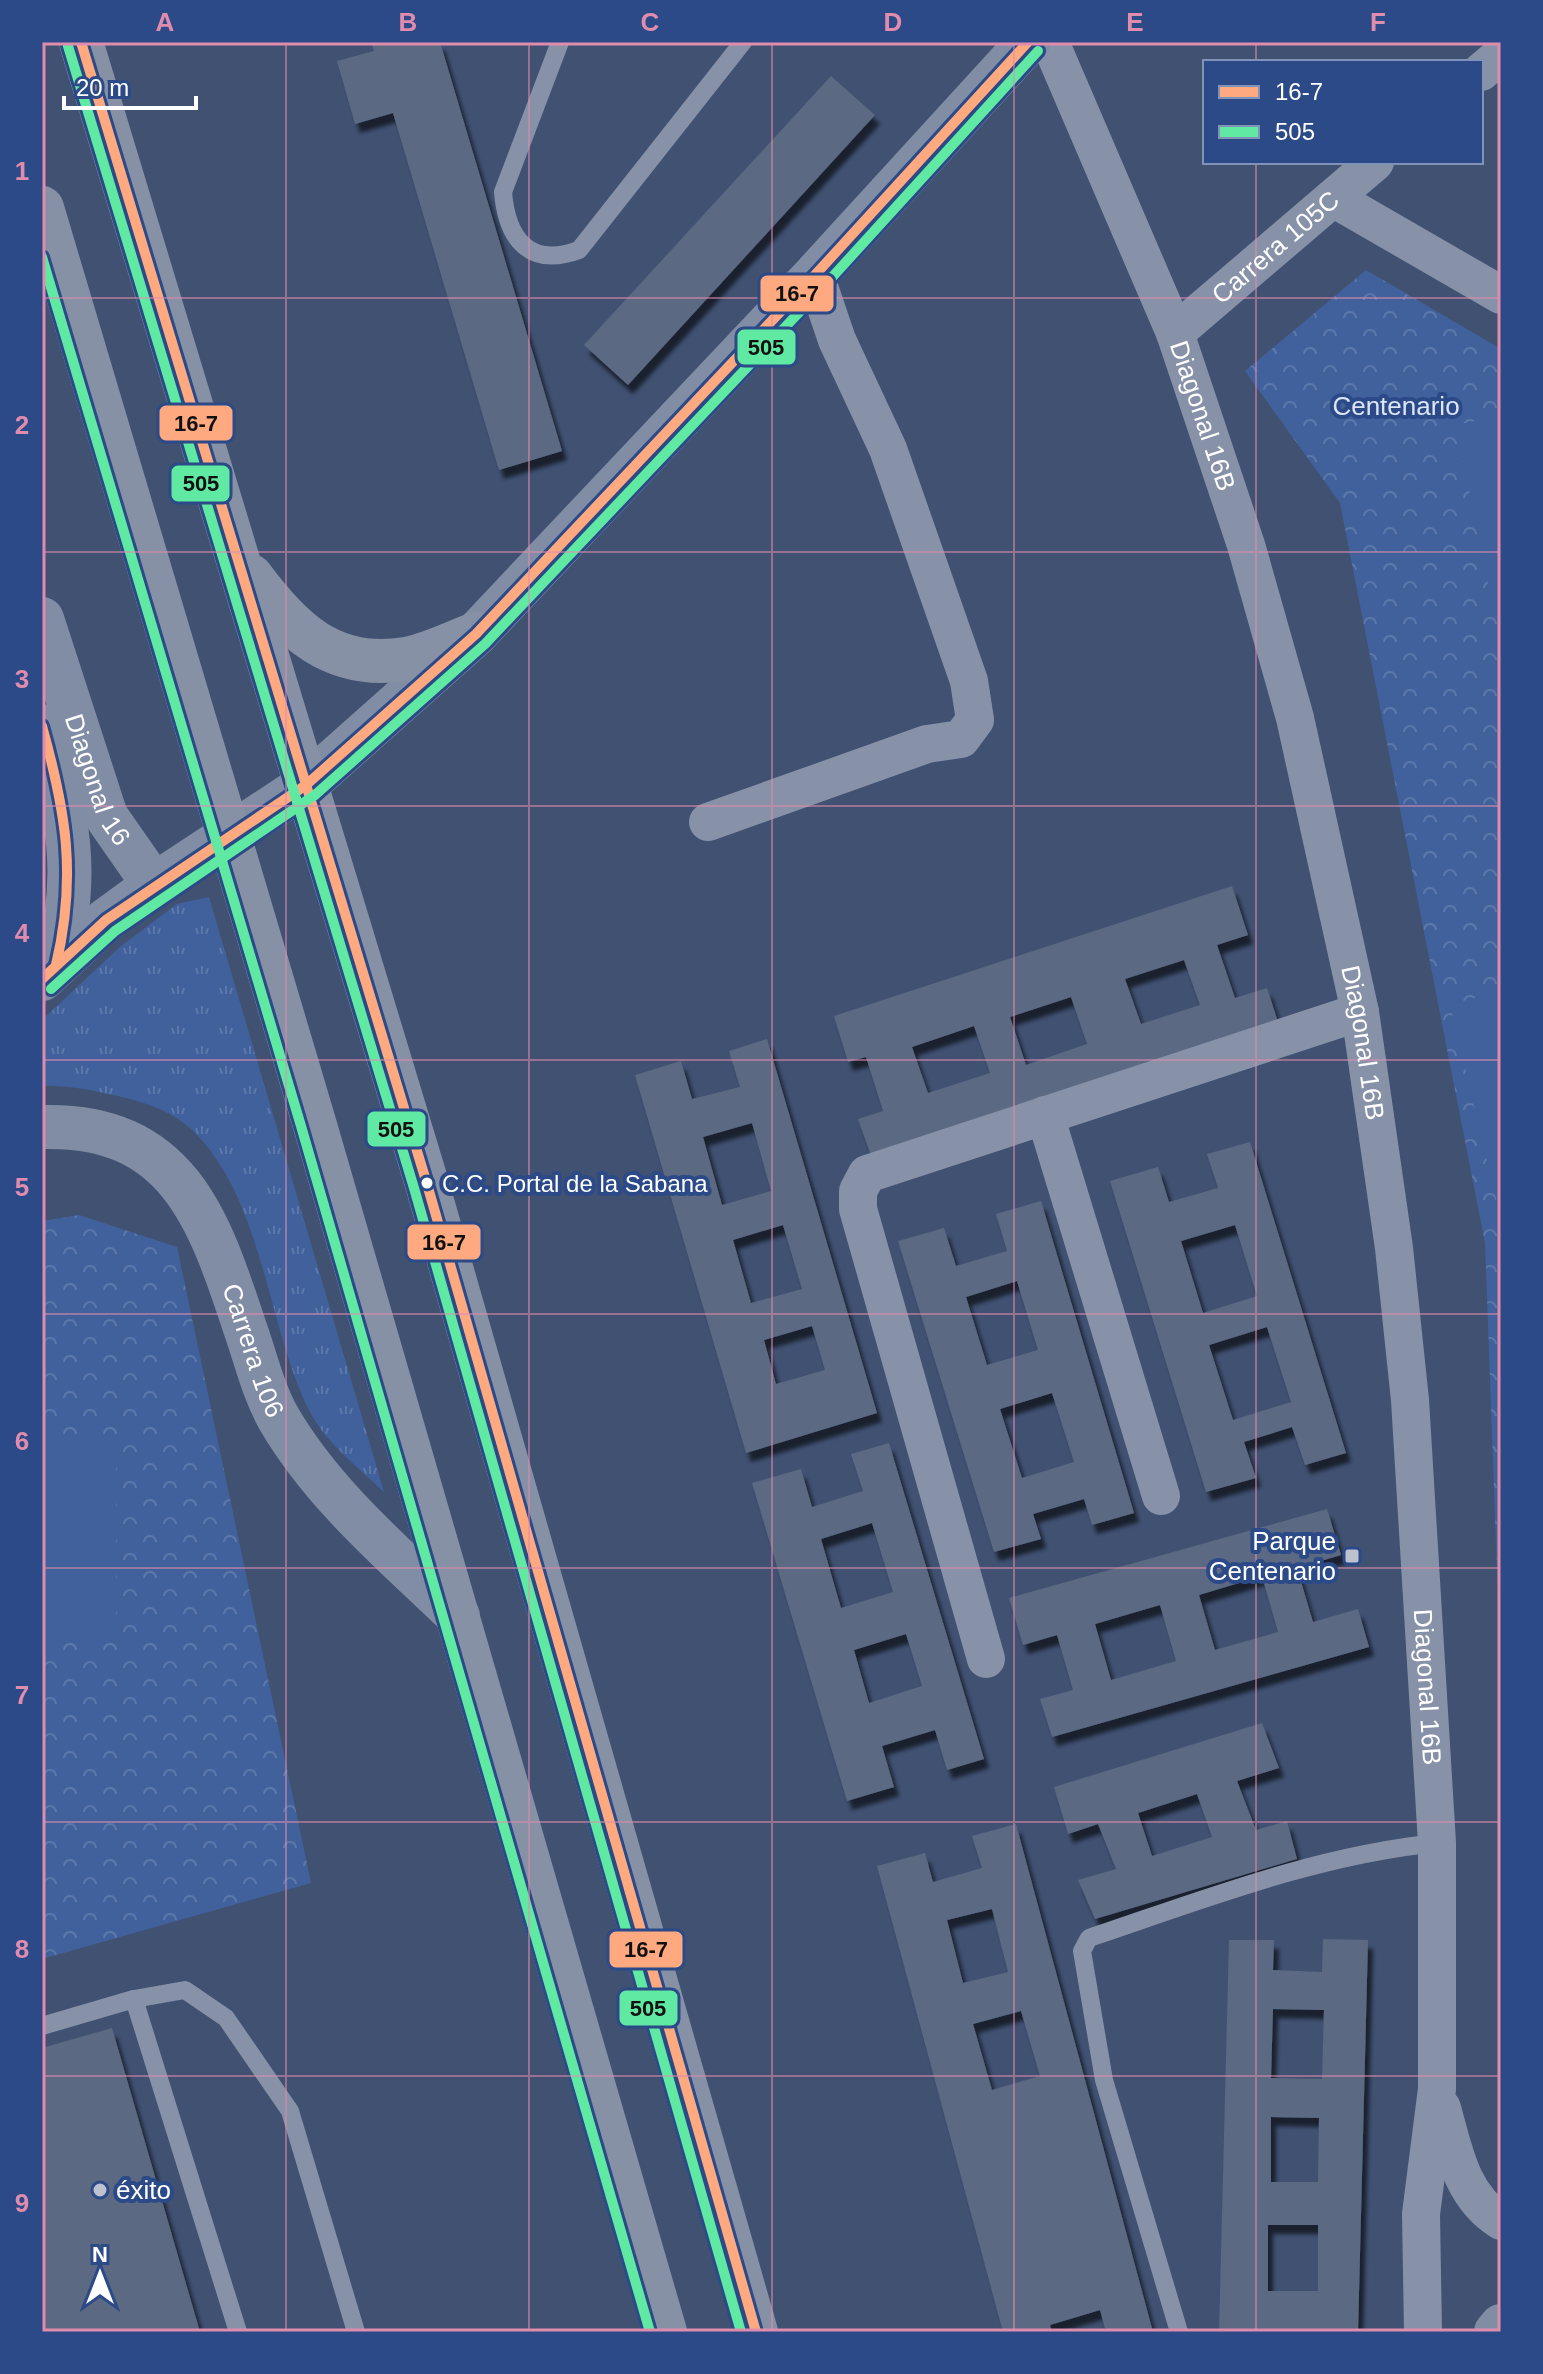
<svg xmlns="http://www.w3.org/2000/svg" width="1543" height="2374" font-family="Arial,sans-serif">
	<style>
		.grass { fill: url(#grass-tufts) }
		.park { fill: url(#park-crowns) }
		.pitch { fill: #40619c }
		.building { fill: #5b6982; fill-rule: evenodd; filter: url(#shadow) }
		.lines { fill: none; stroke-linecap: round; stroke-linejoin: round }
		.lane { stroke: #8792a8; stroke-width: 18 }
		.street { stroke: #8792a8; stroke-width: 38 }
		.secondary { stroke: #818da4; stroke-width: 44 }
		.primary { stroke: #8691a5; stroke-width: 44 }
		.bus-1-casing { stroke: #2b4a87; stroke-width: 16 }
		.bus-2-casing { stroke: #2b4a87; stroke-width: 16 }
		.bus-1 { stroke: #ffa980; stroke-width: 10 }
		.bus-2 { stroke: #60e9a3; stroke-width: 10 }
		.grid { fill: none; stroke: #e08cad; stroke-width: 2; stroke-opacity: 0.55 }
		.bus-dot { fill: #fff; stroke: #2b4a87; stroke-width: 3 }
		.poi-dot { fill: #bcc2ce; stroke: #2b4a87; stroke-width: 3 }
		.labels { text-anchor: middle; dominant-baseline: central; stroke-width: 8; stroke-linejoin: round; paint-order: stroke }
		.bus-label { font-size: 24px; fill: #fff; stroke: #2b4a87; text-anchor: start }
		.street-label { font-size: 26px; fill: #fff; stroke: #2b4a87 }
		.park-label { font-size: 26px; fill: #dbe5f6; stroke: #2b4a87 }
		.poi-label { font-size: 26px; fill: #fff; stroke: #2b4a87; text-anchor: end }
		.line-badge { stroke: #2b4a87; stroke-width: 3 }
		.pale-badge-label { font-size: 22px; text-anchor: middle; font-weight: bold; fill: #111 }
		.neatline { fill: none; stroke: #e08cad; stroke-width: 3 }
		.grid-label { font-size: 26px; text-anchor: middle; font-weight: bold; fill: #e08cad }
	</style>
	<defs>
		<pattern id="grass-tufts" width="24" height="20" patternUnits="userSpaceOnUse" patternTransform="scale(2)"><rect width="24" height="20" fill="#40619c"/><path d="M3 7l-1-3M5 7V3M7 7l1-3M15 17l-1-3M17 17v-4M19 17l1-3" fill="none" stroke="#5d79ab"/></pattern>
		<pattern id="park-crowns" width="20" height="18" patternUnits="userSpaceOnUse" patternTransform="scale(2)"><rect width="20" height="18" fill="#40619c"/><path d="M2 6a3 3 0 1 1 6 0M12 15a3 3 0 1 1 6 0" fill="none" stroke="#5d79ab"/></pattern>
		<filter id="shadow"><feDropShadow dx="5" dy="9" stdDeviation="2" flood-color="#0009"/></filter>
	</defs>
	<rect width="100%" height="100%" fill="#405172"/>
	<path class="grass" d="M 209,897 L 384,1492 C 360,1469 325,1442 310,1412 C 266,1325 264,1198 191,1129 C 168,1108 137,1100 108,1094 C 85,1089 65,1085 42,1086 L 42,1020 L 121,946 L 177,904 Z"/>
	<g class="park">
		<polygon points="1366,270 1501,349 1501,1680 1485,1243 1340,503 1245,371"/>
		<polygon points="79,1215 177,1247 311,1883 42,1959 42,1221"/>
	</g>
	<g class="pitch">
		<polygon points="1501,415 1501,596 1491,598 1456,425"/>
		<polygon points="1501,992 1501,1220 1450,1004"/>
		<rect x="42" y="1441" width="74" height="194"/>
	</g>
	<g class="building">
		<polygon points="371,42 440,42 562,451 499,470 393,113 355,124 337,61 374,51"/>
		<polygon points="831,76 875,115 628,385 584,345"/>
		<path d="M 1232,886 L 1248,935 L 1217,945 L 1235,998 L 1267,988 L 1281,1031 L 874,1164 L 858,1119 L 883,1111 L 866,1057 L 848,1062 L 834,1016 ZM 1184,960 L 1200,1005 L 1141,1024 L 1125,979 ZM 1071,997 L 1087,1044 L 1026,1065 L 1010,1017 ZM 974,1026 L 990,1073 L 928,1093 L 912,1047 Z"/>
		<path d="M 767,1039 L 877,1413 L 746,1453 L 635,1075 L 681,1061 L 692,1099 L 740,1087 L 729,1051 ZM 752,1123 L 771,1191 L 722,1205 L 703,1137 ZM 783,1225 L 802,1289 L 751,1303 L 733,1240 ZM 812,1326 L 825,1370 L 776,1384 L 764,1340 Z"/>
		<path d="M 1250,1142 L 1346,1453 L 1305,1465 L 1292,1427 L 1244,1442 L 1256,1478 L 1206,1492 L 1110,1181 L 1158,1167 L 1169,1202 L 1218,1188 L 1207,1154 ZM 1235,1225 L 1257,1296 L 1203,1313 L 1181,1241 ZM 1267,1327 L 1291,1402 L 1233,1420 L 1209,1345 Z"/>
		<path d="M 1041,1201 L 1134,1513 L 1092,1525 L 1084,1499 L 1033,1514 L 1041,1539 L 994,1552 L 898,1241 L 944,1228 L 956,1266 L 1007,1251 L 996,1214 ZM 1017,1281 L 1038,1350 L 987,1365 L 966,1297 ZM 1052,1393 L 1074,1462 L 1022,1478 L 1000,1409 Z"/>
		<path d="M 889,1443 L 984,1759 L 947,1770 L 935,1730 L 882,1746 L 894,1787 L 847,1801 L 752,1483 L 801,1469 L 812,1507 L 863,1491 L 851,1454 ZM 872,1523 L 893,1592 L 841,1608 L 821,1539 ZM 906,1634 L 922,1686 L 869,1703 L 854,1650 Z"/>
		<path d="M 1327,1509 L 1341,1555 L 1297,1568 L 1313,1622 L 1358,1609 L 1369,1647 L 1052,1737 L 1040,1699 L 1073,1690 L 1057,1635 L 1023,1645 L 1009,1598 ZM 1262,1576 L 1278,1632 L 1215,1650 L 1199,1595 ZM 1160,1605 L 1176,1661 L 1111,1680 L 1095,1624 Z"/>
		<path d="M 1262,1723 L 1279,1768 L 1237,1781 L 1256,1830 L 1287,1821 L 1297,1859 L 1095,1919 L 1078,1880 L 1116,1869 L 1098,1824 L 1068,1834 L 1054,1787 ZM 1197,1794 L 1212,1837 L 1152,1856 L 1138,1813 Z"/>
		<path d="M 1016,1824 L 1153,2332 L 1106,2332 L 1100,2310 L 1050,2325 L 1052,2332 L 1003,2332 L 877,1866 L 925,1853 L 933,1882 L 982,1868 L 972,1836 ZM 992,1909 L 1008,1972 L 963,1983 L 947,1920 ZM 1021,2011 L 1040,2076 L 992,2090 L 973,2024 Z"/>
		<path d="M 1323,1939 L 1368,1940 L 1358,2332 L 1219,2332 L 1229,1940 L 1274,1940 L 1273,1970 L 1322,1972 ZM 1273,2009 L 1324,2010 L 1322,2079 L 1271,2078 ZM 1271,2117 L 1319,2118 L 1318,2182 L 1271,2182 ZM 1268,2225 L 1318,2225 L 1318,2291 L 1268,2291 Z"/>
		<polygon points="112,2028 200,2332 42,2332 42,2048"/>
	</g>
	<g class="lines">
		<g class="lane">
			<path d="M 560,42 L 503,192 C 507,240 530,268 579,250 L 743,42"/>
			<polyline points="134,1999 238,2332"/>
			<polyline points="42,2026 134,1999 185,1990 226,2018 290,2111 356,2332"/>
			<path d="M 1179,2332 L 1104,2080 L 1082,1951 L 1089,1938 C 1202,1900 1317,1855 1437,1843"/>
		</g>
		<g class="street">
			<path id="s1" d="M 1050,42 L 1175,333 L 1246,545 L 1295,718 L 1360,1012 L 1394,1248 L 1410,1400 L 1437,1843 L 1437,2089 L 1421,2214 L 1423,2332"/>
			<polyline points="1481,72 1501,55"/>
			<polyline points="1333,198 1501,295"/>
			<path id="s2" d="M 1175,333 L 1375,162"/>
			<polyline points="708,822 927,744 961,739 975,720 969,681 888,449 837,340 815,275"/>
			<polyline points="1045,1115 1161,1496"/>
			<polyline points="986,1659 858,1209 858,1191 867,1174 1360,1012"/>
			<path d="M 1442,2108 C 1454,2151 1461,2196 1501,2221"/>
		</g>
		<g class="secondary">
			<path id="s3" d="M 42,619 L 106,816 L 154,885"/>
			<path d="M 42,726 C 67,817 82,871 56,965"/>
			<polyline points="42,979 106,920 154,885 306,785 476,634 815,275 1028,42"/>
			<path id="s4" d="M 42,1127 C 178,1123 209,1219 245,1328 C 256,1359 263,1391 279,1419 C 324,1496 395,1555 458,1616"/>
			<polyline points="1496,2332 1501,2326"/>
		</g>
		<g class="primary">
			<polyline points="81,42 427,1184 756,2332"/>
			<polyline points="42,208 314,1122 665,2332"/>
			<path d="M 251,576 C 291,630 332,671 406,659 C 429,655 454,642 476,634"/>
		</g>
		<g class="bus-1-casing">
			<g id="bus-1">
				<polyline points="81,42 427,1184 756,2332"/>
				<path d="M 42,726 C 66,812 77,876 56,965"/>
				<polyline points="42,979 106,920 306,785 476,634 815,275 1028,42"/>
			</g>
		</g>
		<g class="bus-2-casing">
			<g id="bus-2">
				<polyline points="68,46 414,1188 741,2332"/>
				<polyline points="42,257 301,1126 650,2332"/>
				<polyline points="51,989 115,931 315,795 485,644 825,285 1038,51"/>
			</g>
		</g>
		<use href="#bus-1" class="bus-1"/>
		<use href="#bus-2" class="bus-2"/>
	</g>
	<path class="grid" d="M 286,42 L 286,2332M 529,42 L 529,2332M 772,42 L 772,2332M 1014,42 L 1014,2332M 1256,42 L 1256,62M 1256,162 L 1256,2332M 42,298 L 1501,298M 42,552 L 1501,552M 42,806 L 1501,806M 42,1060 L 1501,1060M 42,1314 L 1501,1314M 42,1568 L 1501,1568M 42,1822 L 1501,1822M 42,2076 L 1501,2076"/>
	<circle class="bus-dot" cx="427" cy="1183" r="7"/>
	<g class="poi-dot">
		<rect x="1344" y="1548" width="16" height="16" rx="4"/>
		<circle cx="100" cy="2190" r="8"/>
	</g>
	<g class="labels">
		<g class="bus-label">
			<text x="442" y="1183">C.C. Portal de la Sabana</text>
		</g>
		<g class="street-label">
			<text stroke="none"><textPath href="#s2" startOffset="132">Carrera 105C</textPath></text>
			<text stroke="none"><textPath href="#s1" startOffset="404">Diagonal 16B</textPath></text>
			<text stroke="none"><textPath href="#s3" startOffset="170">Diagonal 16</textPath></text>
			<text stroke="none"><textPath href="#s1" startOffset="1052">Diagonal 16B</textPath></text>
			<text stroke="none"><textPath href="#s4" startOffset="338">Carrera 106</textPath></text>
			<text stroke="none"><textPath href="#s1" startOffset="1700">Diagonal 16B</textPath></text>
		</g>
		<g class="park-label">
			<text x="1396" y="406">Centenario</text>
		</g>
		<g class="poi-label">
			<text x="1336" y="1541">Parque<tspan x="1336" dy="30">Centenario</tspan></text>
			<text x="116" y="2190" text-anchor="start">éxito</text>
		</g>
	</g>
	<g class="line-badge">
		<rect x="759" y="274" width="76" height="39" rx="8" fill="#ffa980"/>
		<rect x="736" y="328" width="61" height="38" rx="8" fill="#60e9a3"/>
		<rect x="158" y="404" width="76" height="38" rx="8" fill="#ffa980"/>
		<rect x="170" y="464" width="61" height="39" rx="8" fill="#60e9a3"/>
		<rect x="366" y="1110" width="61" height="38" rx="8" fill="#60e9a3"/>
		<rect x="406" y="1223" width="76" height="38" rx="8" fill="#ffa980"/>
		<rect x="608" y="1930" width="76" height="39" rx="8" fill="#ffa980"/>
		<rect x="618" y="1989" width="61" height="38" rx="8" fill="#60e9a3"/>
	</g>
	<g class="pale-badge-label">
		<text x="797" y="301">16-7</text>
		<text x="766" y="355">505</text>
		<text x="196" y="431">16-7</text>
		<text x="201" y="491">505</text>
		<text x="396" y="1137">505</text>
		<text x="444" y="1250">16-7</text>
		<text x="646" y="1957">16-7</text>
		<text x="648" y="2016">505</text>
	</g>
	<rect width="1543" height="2374" fill="none" stroke="#2b4a87" stroke-width="88"/>
	<rect x="1203" y="60" width="280" height="104" fill="#2b4a87" stroke="#8092b7" stroke-width="2"/>
	<rect x="1219" y="86" width="40" height="12" fill="#ffa980" stroke="#8092b7" stroke-width="2"/>
	<text x="1275" y="100" font-size="24" fill="#ffffff">16-7</text>
	<rect x="1219" y="126" width="40" height="12" fill="#60e9a3" stroke="#8092b7" stroke-width="2"/>
	<text x="1275" y="140" font-size="24" fill="#ffffff">505</text>
	<g transform="translate(100 2274)" stroke="#2b4a87" stroke-width="6" paint-order="stroke">
	<path d="M0-6L14 30L0 20L-14 30Z" fill="#ffffff"/>
	<text y="-12" font-size="22" font-weight="bold" text-anchor="middle" fill="#ffffff">N</text>
	</g>
	<path d="M64 96v12h132v-12" fill="none" stroke="#ffffff" stroke-width="4"/>
	<text x="76" y="96" font-size="24" fill="#ffffff" stroke="#2b4a87" stroke-width="6" paint-order="stroke">20 m</text>
	<rect x="44" y="44" width="1455" height="2286" class="neatline"/>
	<g class="grid-label">
		<text x="165" y="31">A</text>
		<text x="408" y="31">B</text>
		<text x="650" y="31">C</text>
		<text x="893" y="31">D</text>
		<text x="1135" y="31">E</text>
		<text x="1378" y="31">F</text>
		<text x="22" y="180">1</text>
		<text x="22" y="434">2</text>
		<text x="22" y="688">3</text>
		<text x="22" y="942">4</text>
		<text x="22" y="1196">5</text>
		<text x="22" y="1450">6</text>
		<text x="22" y="1704">7</text>
		<text x="22" y="1958">8</text>
		<text x="22" y="2212">9</text>
	</g>
</svg>
